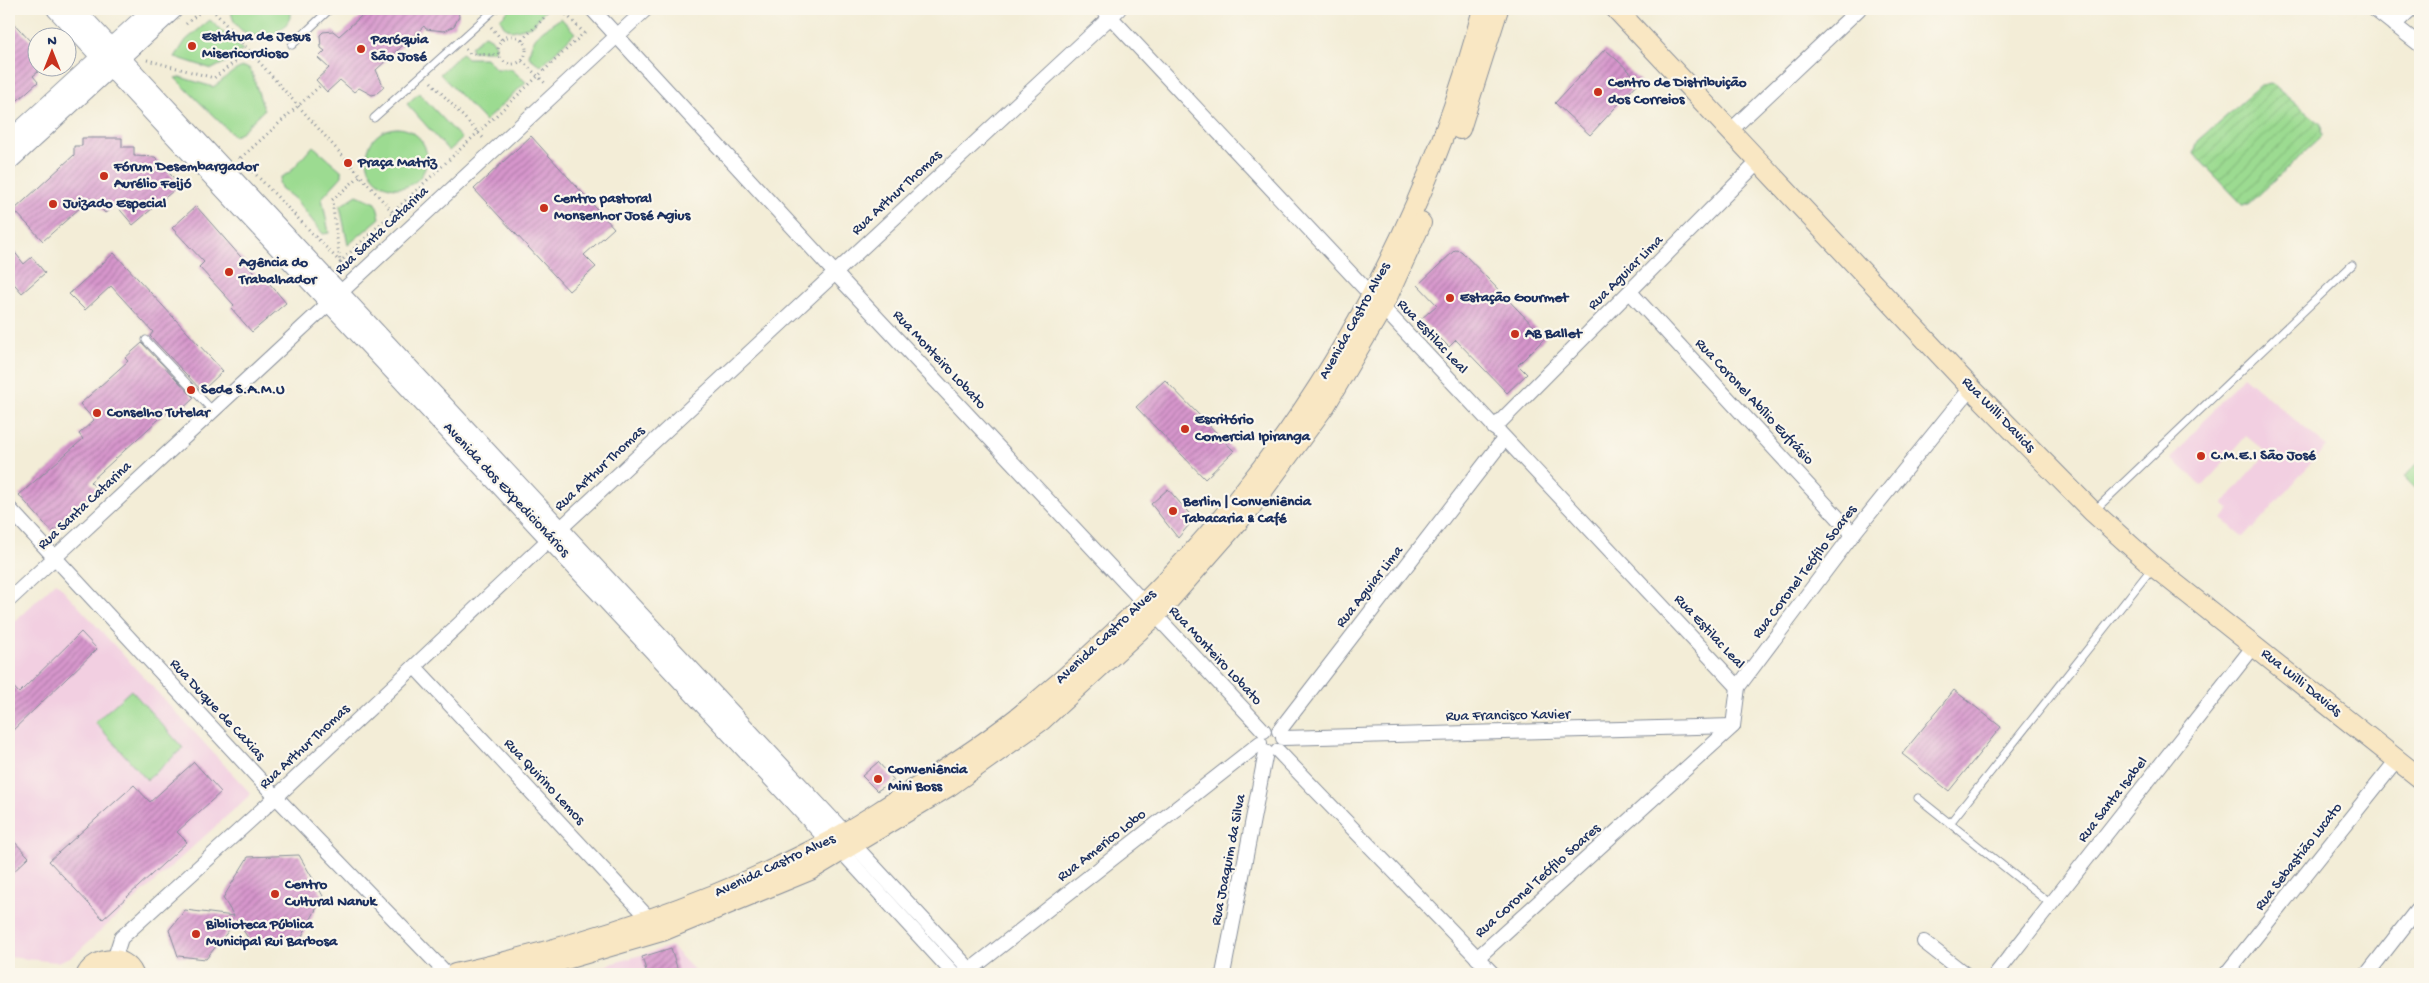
<svg xmlns="http://www.w3.org/2000/svg" width="2429" height="983" font-family="'Gochi Hand',sans-serif">
	<style>
		.built { fill: #f2cfe1 }
		.grass { fill: #9cdb91; stroke: #5c8578 }
		.garden { fill: url(#garden-furrows); stroke: #5c8578 }
		.building { fill: url(#building-hatch) }
		.lines { fill: none; stroke-linecap: round; stroke-linejoin: round }
		.service-casing { stroke: #878e9a; stroke-width: 9 }
		.minor-casing { stroke: #878e9a; stroke-width: 16 }
		.tertiary-casing { stroke: #878e9a; stroke-width: 20 }
		.secondary-casing { stroke: #878e9a; stroke-width: 22 }
		.path { stroke: #878e9a; stroke-width: 3; stroke-dasharray: 1 4; stroke-linecap: butt }
		.service { stroke: #fff; stroke-width: 7 }
		.minor { stroke: #fff; stroke-width: 14 }
		.tertiary { stroke: #fff; stroke-width: 18 }
		.secondary { stroke: #f9e7c3; stroke-width: 20 }
		.poi-dot { fill: #c8321e; stroke: #fbf7ec; stroke-width: 2 }
		.labels { text-anchor: middle; dominant-baseline: central; stroke-width: 4.5; stroke-linejoin: round; paint-order: stroke }
		.poi-label { font-size: 15px; font-weight: bold; fill: #1b2f5e; stroke: #fbf7ec; text-anchor: start }
		.street-label { font-size: 15px; fill: #1b2f5e; stroke: #fbf7ec }
	</style>
	<defs>
		<pattern id="garden-furrows" width="10" height="10" patternUnits="userSpaceOnUse" patternTransform="scale(1.25)"><rect width="10" height="10" fill="#9cdb91"/><path d="M-1 1l2-2M0 10L10 0M9 11l2-2" fill="none" stroke="#86bc7f"/></pattern>
		<pattern id="building-hatch" width="6" height="6" patternUnits="userSpaceOnUse" patternTransform="scale(1.25)"><rect width="6" height="6" fill="#d796cc"/><path d="M-1 1l2-2M0 6l6-6M5 7l2-2" fill="none" stroke="#ae7ba9"/></pattern>
	</defs>
	<rect width="100%" height="100%" fill="#fbf7ec"/>
	<filter id="ink" filterUnits="userSpaceOnUse"><feTurbulence type="fractalNoise" baseFrequency=".02" numOctaves="2"/><feDisplacementMap in="SourceGraphic" scale="10" xChannelSelector="R" yChannelSelector="G"/><feConvolveMatrix kernelMatrix="1 2 1 2 8 2 1 2 1" color-interpolation-filters="sRGB"/></filter>
	<filter id="wash" filterUnits="userSpaceOnUse"><feTurbulence type="fractalNoise" baseFrequency=".0096" numOctaves="4" result="noise"/><feDisplacementMap in="SourceGraphic" scale="20" xChannelSelector="R" yChannelSelector="G"/><feGaussianBlur stdDeviation="1.12" result="paint"/><feColorMatrix in="noise" values="0 0 0 0 0 0 0 0 0 0 0 0 0 0 0 0 0 1.4 0 .05"/><feComposite in="paint" operator="in"/></filter>
	<g filter="url(#wash)">
		<rect width="100%" height="100%" fill="#f3edd7"/>
		<g class="built">
			<polygon points="2243,376 2326,446 2254,528 2252,527 2243,537 2222,519 2230,509 2223,503 2267,453 2246,436 2203,486 2171,459"/>
			<polygon points="56,582 251,794 73,956 57,962 9,957 9,627"/>
			<polygon points="671,946 698,974 577,974"/>
		</g>
		<g class="grass">
			<path d="M 231,9 L 292,9 C 288,45 233,46 231,9 Z"/>
			<polygon points="510,9 546,9 532,26 512,31 504,26 500,19"/>
			<path d="M 561,18 L 575,33 L 541,66 L 529,57 C 531,34 544,30 561,18 Z"/>
			<polygon points="210,20 243,50 228,61 212,69 175,57 186,40"/>
			<polygon points="484,35 491,38 496,45 494,51 472,51 471,47"/>
			<polygon points="462,53 467,58 486,58 496,69 511,69 526,82 485,121 440,74"/>
			<path d="M 243,67 L 249,68 L 252,73 L 264,110 L 239,134 L 234,136 L 175,78 L 180,77 L 213,87 C 223,81 232,70 243,67 Z"/>
			<polygon points="419,93 462,139 449,151 407,104"/>
			<circle cx="397" cy="158" r="30"/>
			<polygon points="313,146 342,171 342,176 322,198 329,233 323,234 296,200 281,188 279,182 281,177 289,173"/>
			<polygon points="357,195 376,203 380,218 348,245 340,206"/>
			<polygon points="2420,461 2420,493 2404,477"/>
			<polygon points="131,690 183,748 147,780 95,722"/>
		</g>
		<polygon class="garden" points="2269,83 2273,84 2321,124 2322,136 2249,204 2242,204 2194,154 2198,141 2262,85"/>
		<g id="blocks">
			<g class="building">
				<polygon points="369,9 458,9 459,17 454,26 444,31 426,29 424,26 376,70 384,87 376,94 372,95 359,88 354,92 340,80 327,92 316,80 329,68 318,58 325,51 321,48 320,35 323,32 333,31 339,36"/>
				<polygon points="9,18 30,41 38,34 38,72 33,76 38,82 9,108"/>
				<polygon points="1605,49 1640,81 1590,135 1555,103"/>
				<polygon points="531,136 614,228 584,255 596,267 569,291 474,189"/>
				<polygon points="82,138 122,138 122,147 134,147 134,156 155,157 180,185 133,225 116,205 105,213 91,198 43,241 14,210 74,155 74,146 82,146"/>
				<polygon points="196,206 262,281 265,278 286,303 252,332 231,308 234,305 199,267 204,262 172,228"/>
				<polygon points="9,245 24,264 32,257 45,273 22,293 9,278"/>
				<polygon points="1455,250 1461,251 1545,338 1518,365 1527,374 1507,393 1456,340 1449,347 1421,319 1437,305 1418,285"/>
				<polygon points="114,253 223,371 202,391 150,336 153,332 111,286 85,310 69,294"/>
				<polygon points="142,343 194,398 177,414 171,408 90,482 99,491 52,532 19,495 83,439 79,434 94,420 80,404 128,361 125,358"/>
				<polygon points="1165,380 1234,451 1205,479 1136,407"/>
				<polygon points="1168,489 1194,519 1178,538 1151,504"/>
				<polygon points="81,632 97,649 9,734 9,682 19,693"/>
				<polygon points="1954,690 2001,727 1949,791 1902,754"/>
				<polygon points="194,762 221,792 177,832 187,842 103,919 49,861 134,785 150,802"/>
				<polygon points="878,762 894,780 877,791 862,776"/>
				<polygon points="9,836 29,857 9,876"/>
				<polygon points="299,855 323,896 300,940 251,943 237,920 206,959 178,956 169,930 185,910 234,916 223,898 248,857"/>
				<polygon points="671,948 679,974 647,974 642,957"/>
			</g>
		</g>
	</g>
	<g filter="url(#ink)">
		<use href="#blocks" fill-opacity="0" stroke="#878e9a" stroke-width="1"/>
		<g class="lines">
			<g class="service-casing">
				<g id="service">
					<polyline points="292,45 330,9"/>
					<polyline points="374,118 495,9"/>
					<polyline points="146,340 212,410"/>
					<polyline points="2095,510 2352,265"/>
					<polyline points="1918,798 2052,905"/>
					<polyline points="1950,823 2152,568"/>
				</g>
			</g>
			<g class="minor-casing">
				<g id="minor">
					<polyline points="592,9 835,273 1264,731"/>
					<polyline points="1103,9 1738,687"/>
					<polyline points="2374,9 2420,45"/>
					<polyline points="2394,25 2411,9"/>
					<polyline points="1730,131 1859,9"/>
					<polyline points="1630,292 1853,534"/>
					<polyline points="1494,428 1759,161"/>
					<polyline points="9,508 276,797 447,974"/>
					<polyline points="9,600 646,9"/>
					<polyline points="415,667 654,924"/>
					<polyline points="1279,731 1504,439"/>
					<polyline points="1283,738 1733,726"/>
					<polyline points="1278,751 1493,974"/>
					<polyline points="854,845 974,974"/>
					<polyline points="842,852 954,974"/>
					<polyline points="1924,942 1965,974"/>
					<polyline points="1477,958 1733,726 1738,687 1853,534 1971,388"/>
					<polyline points="114,960 121,938 276,797 561,528 1119,9"/>
					<polyline points="965,974 1260,743"/>
					<polyline points="1223,974 1266,752"/>
					<polyline points="1996,974 2254,646"/>
					<polyline points="2226,974 2397,760"/>
					<polyline points="2367,974 2420,906"/>
				</g>
			</g>
			<g class="tertiary-casing">
				<g id="tertiary">
					<polyline points="56,9 839,850"/>
					<polyline points="75,9 852,843"/>
					<polyline points="9,141 153,9"/>
					<polyline points="9,161 174,9"/>
				</g>
			</g>
			<g class="secondary-casing">
				<g id="secondary">
					<polyline points="1616,9 1971,388 2092,511 2153,566 2420,778"/>
					<polyline points="1460,129 1498,9"/>
					<path d="M 87,974 C 97,957 124,954 133,974"/>
					<path d="M 455,974 C 585,945 717,902 834,839 C 858,826 881,810 904,796 C 947,768 993,739 1032,706 C 1106,644 1177,575 1237,500 C 1352,357 1438,186 1483,9"/>
					<polyline points="515,974 662,931 810,870 949,786 1042,720 1155,616 1249,509 1326,404 1382,308 1421,223"/>
				</g>
			</g>
			<g class="path">
				<polyline points="212,9 398,218"/>
				<polyline points="186,24 203,9"/>
				<polyline points="491,27 502,40"/>
				<circle cx="512" cy="50" r="14"/>
				<polyline points="522,40 553,9"/>
				<polyline points="466,49 470,54 499,55"/>
				<polyline points="147,60 214,78 249,51"/>
				<polyline points="522,61 545,83"/>
				<polyline points="431,82 485,140"/>
				<polyline points="239,157 340,262 584,33 561,9"/>
				<polyline points="241,158 321,85"/>
				<polyline points="344,268 340,262 332,200 360,176"/>
			</g>
			<use href="#service" class="service"/>
			<use href="#minor" class="minor"/>
			<use href="#tertiary" class="tertiary"/>
			<use href="#secondary" class="secondary"/>
		</g>
	</g>
	<g class="poi-dot">
		<circle cx="192" cy="46" r="5"/>
		<circle cx="361" cy="49" r="5"/>
		<circle cx="1598" cy="92" r="5"/>
		<circle cx="348" cy="163" r="5"/>
		<circle cx="104" cy="176" r="5"/>
		<circle cx="53" cy="204" r="5"/>
		<circle cx="544" cy="208" r="5"/>
		<circle cx="229" cy="272" r="5"/>
		<circle cx="1450" cy="298" r="5"/>
		<circle cx="1515" cy="334" r="5"/>
		<circle cx="191" cy="390" r="5"/>
		<circle cx="97" cy="413" r="5"/>
		<circle cx="1185" cy="429" r="5"/>
		<circle cx="2201" cy="456" r="5"/>
		<circle cx="1173" cy="511" r="5"/>
		<circle cx="878" cy="779" r="5"/>
		<circle cx="275" cy="894" r="5"/>
		<circle cx="196" cy="934" r="5"/>
	</g>
	<g class="labels">
		<g class="poi-label">
			<text x="202" y="37">Estátua de Jesus<tspan x="202" dy="17">Misericordioso</tspan></text>
			<text x="371" y="40">Paróquia<tspan x="371" dy="17">São José</tspan></text>
			<text x="1608" y="83">Centro de Distribuição<tspan x="1608" dy="17">dos Correios</tspan></text>
			<text x="358" y="163">Praça Matriz</text>
			<text x="114" y="167">Fórum Desembargador<tspan x="114" dy="17">Aurélio Feijó</tspan></text>
			<text x="554" y="199">Centro pastoral<tspan x="554" dy="17">Monsenhor José Agius</tspan></text>
			<text x="63" y="204">Juizado Especial</text>
			<text x="239" y="263">Agência do<tspan x="239" dy="17">Trabalhador</tspan></text>
			<text x="1460" y="298">Estação Gourmet</text>
			<text x="1525" y="334">AB Ballet</text>
			<text x="201" y="390">Sede S.A.M.U</text>
			<text x="107" y="413">Conselho Tutelar</text>
			<text x="1195" y="420">Escritório<tspan x="1195" dy="17">Comercial Ipiranga</tspan></text>
			<text x="2211" y="456">C.M.E.I São José</text>
			<text x="1183" y="502">Berlim | Conveniência<tspan x="1183" dy="17">Tabacaria &amp; Café</tspan></text>
			<text x="888" y="770">Conveniência<tspan x="888" dy="17">Mini Boss</tspan></text>
			<text x="285" y="885">Centro<tspan x="285" dy="17">Cultural Nanuk</tspan></text>
			<text x="206" y="925">Biblioteca Pública<tspan x="206" dy="17">Municipal Rui Barbosa</tspan></text>
		</g>
		<g class="street-label">
			<text transform="translate(897 193) rotate(-43)">Rua Arthur Thomas</text>
			<text transform="translate(382 231) rotate(-43)">Rua Santa Catarina</text>
			<text transform="translate(1626 273) rotate(-45)">Rua Aguiar Lima</text>
			<text transform="translate(1355 321) rotate(-61)">Avenida Castro Alves</text>
			<text transform="translate(1432 337) rotate(47)">Rua Estilac Leal</text>
			<text transform="translate(939 360) rotate(47)">Rua Monteiro Lobato</text>
			<text transform="translate(1754 402) rotate(47)">Rua Coronel Abílio Eufrásio</text>
			<text transform="translate(1998 415) rotate(46)">Rua Willi Davids</text>
			<text transform="translate(600 469) rotate(-43)">Rua Arthur Thomas</text>
			<text transform="translate(506 490) rotate(47)">Avenida dos Expedicionários</text>
			<text transform="translate(85 506) rotate(-43)">Rua Santa Catarina</text>
			<text transform="translate(1805 572) rotate(-53)">Rua Coronel Teófilo Soares</text>
			<text transform="translate(1370 587) rotate(-52)">Rua Aguiar Lima</text>
			<text transform="translate(1709 632) rotate(47)">Rua Estilac Leal</text>
			<text transform="translate(1106 637) rotate(-43)">Avenida Castro Alves</text>
			<text transform="translate(1215 656) rotate(47)">Rua Monteiro Lobato</text>
			<text transform="translate(2301 683) rotate(39)">Rua Willi Davids</text>
			<text transform="translate(217 710) rotate(47)">Rua Duque de Caxias</text>
			<text transform="translate(1508 716) rotate(-1)">Rua Francisco Xavier</text>
			<text transform="translate(305 747) rotate(-43)">Rua Arthur Thomas</text>
			<text transform="translate(544 782) rotate(47)">Rua Quirino Lemos</text>
			<text transform="translate(2113 800) rotate(-52)">Rua Santa Isabel</text>
			<text transform="translate(1102 846) rotate(-38)">Rua Americo Lobo</text>
			<text transform="translate(2299 857) rotate(-52)">Rua Sebastião Lucato</text>
			<text transform="translate(1229 860) rotate(-79)">Rua Joaquim da Silva</text>
			<text transform="translate(775 866) rotate(-25)">Avenida Castro Alves</text>
			<text transform="translate(1538 881) rotate(-42)">Rua Coronel Teófilo Soares</text>
		</g>
	</g>
	<rect width="2429" height="983" fill="none" stroke="#fbf7ec" stroke-width="30"/>
	<g transform="translate(52 52)"><circle r="24" fill="#fbf7ec" stroke="#a1a7b3"/>
	<path d="M0-4L9 19L0 12L-9 19Z" fill="#c8321e"/>
	<text y="-8" font-size="14" font-weight="bold" text-anchor="middle" fill="#1b2f5e">N</text>
	</g>
</svg>
